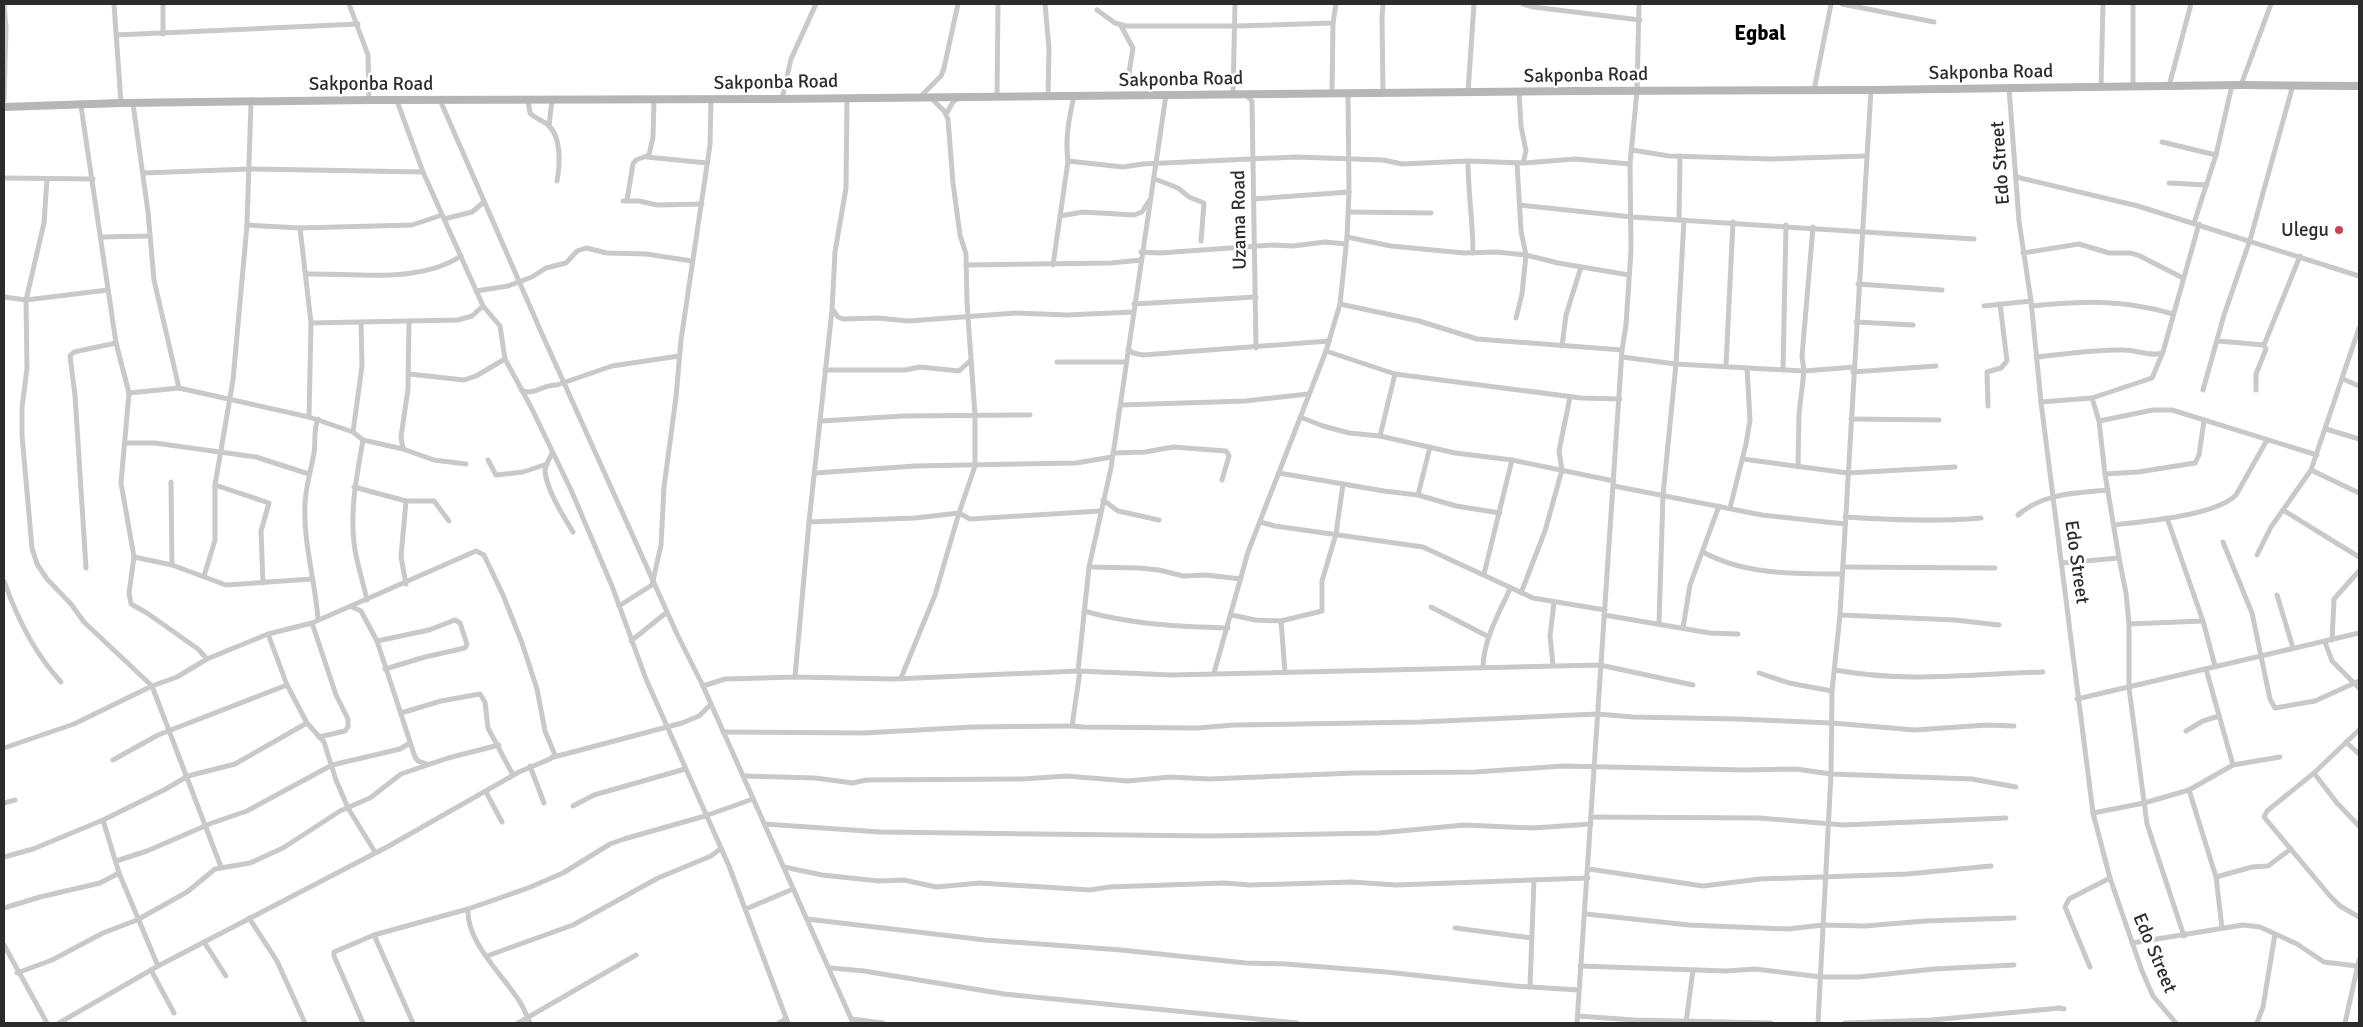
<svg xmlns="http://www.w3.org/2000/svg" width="2363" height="1027" font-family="Signika,sans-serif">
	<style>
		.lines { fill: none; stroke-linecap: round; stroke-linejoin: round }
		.street { stroke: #c9c9c9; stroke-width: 5 }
		.secondary { stroke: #b6b6b6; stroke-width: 8 }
		.poi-dot { fill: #cf414e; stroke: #fff; stroke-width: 2 }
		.labels { text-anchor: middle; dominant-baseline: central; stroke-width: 5; stroke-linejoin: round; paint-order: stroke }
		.street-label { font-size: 19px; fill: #2c2c2c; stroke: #fff }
		.poi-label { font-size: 19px; fill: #2c2c2c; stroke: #fff; text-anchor: end }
		.quarter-label { font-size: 21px; font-weight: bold; fill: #000; stroke: #fff }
	</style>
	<rect width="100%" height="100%" fill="#fff"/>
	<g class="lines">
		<g class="street">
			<polyline points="114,4 121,103"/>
			<polyline points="349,4 368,55 369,100"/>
			<polyline points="1045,4 1049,48 1048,96"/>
			<polyline points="1523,4 1533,7 1640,20"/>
			<polyline points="1842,4 1934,22"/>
			<polyline points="2133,4 2133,87"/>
			<polyline points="1097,10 1115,23 1126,26 1236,26 1333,23"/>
			<polyline points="1121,26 1133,48 1129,73"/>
			<polyline points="163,34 163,4"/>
			<polyline points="116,35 358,24"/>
			<polyline points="2241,85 2271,4"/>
			<polyline points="2169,86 2191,4"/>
			<polyline points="2101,87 2103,4"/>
			<polyline points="2009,88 2019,221 2031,301 2041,402 2093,813 2110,878 2142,971 2153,996 2176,1023"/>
			<polyline points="1814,90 1831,4"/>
			<polyline points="1468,92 1474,4"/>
			<polyline points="1519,92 1521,126 1526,151 1523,163"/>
			<polyline points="1332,93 1333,23 1336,4"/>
			<polyline points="1383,93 1382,18 1383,4"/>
			<polyline points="1233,94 1235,4"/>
			<polyline points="1246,95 1252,101 1256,348"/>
			<path d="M 1074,96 C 1069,118 1065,139 1068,161 L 1123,167 L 1143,164 L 1296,157 L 1383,160 L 1402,164 L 1468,161 L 1523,163 L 1575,159 L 1630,164"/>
			<polyline points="920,97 941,76 944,68 958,4"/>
			<polyline points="997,97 998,4"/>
			<polyline points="782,99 791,59 816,4"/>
			<polyline points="4,100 6,28 4,4"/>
			<polyline points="440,100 542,334 677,634 703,686 853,1023"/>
			<path d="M 528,100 L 530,113 C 535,118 541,120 547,124 C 562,136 560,165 557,181"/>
			<polyline points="397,101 423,172 483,306 500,326 505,359 531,407 571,490 612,586 646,679 729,866 788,1023"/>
			<polyline points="133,104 148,212 154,280 179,388"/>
			<polyline points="81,106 116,343 129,393 121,483 134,557"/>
			<polyline points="946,114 953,102 957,99"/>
			<polyline points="549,126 552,100"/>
			<polyline points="2162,142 2216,155"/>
			<polyline points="1632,150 1669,156 1772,159 1866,156"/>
			<polyline points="647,157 707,163"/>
			<path d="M 1468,161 C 1468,192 1473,222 1473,253"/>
			<polyline points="143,173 249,169 423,172"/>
			<polyline points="2016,177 2138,206 2359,276"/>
			<polyline points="4,178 93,179"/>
			<polyline points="47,179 44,223 26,300 27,368 22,408 22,435 32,548 37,564 47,579 71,604 84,622 152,686 221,867"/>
			<polyline points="1155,179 1178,188 1189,197 1204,203 1201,241"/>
			<polyline points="2169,183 2207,185"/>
			<polyline points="1254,199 1349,192"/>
			<polyline points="627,200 633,164 636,160 649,155 653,137 654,99"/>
			<polyline points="623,201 639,201 657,205 702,204"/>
			<polyline points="1520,205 1632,217 1974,239"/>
			<polyline points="1349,212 1431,213"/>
			<polyline points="1060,216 1083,212 1134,215 1142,212 1149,201"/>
			<polyline points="444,219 472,212 484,202"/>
			<polyline points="1679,219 1680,156"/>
			<polyline points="2194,223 2216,155 2232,85"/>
			<polyline points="247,225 300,228 412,225 442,215"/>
			<polyline points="101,237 150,236"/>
			<polyline points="1347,237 1391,246 1464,253 1496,252 1526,255 1558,263 1629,275"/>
			<polyline points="1141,252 1160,253 1273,245 1293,246 1325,242 1346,244"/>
			<polyline points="2023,253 2079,244 2109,253 2131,253 2140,256 2183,278"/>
			<polyline points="966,265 1111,263 1141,260"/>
			<polyline points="1053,265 1068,161"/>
			<path d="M 306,274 C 355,273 419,284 461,256"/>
			<polyline points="1858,284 1942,290"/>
			<polyline points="476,291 508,286 532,277 546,268 566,263 577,251 586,248 607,253 646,254 692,261"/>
			<polyline points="4,297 26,300 108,290"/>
			<polyline points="1134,304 1256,297"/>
			<polyline points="1340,304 1419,321 1477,339 1622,350"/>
			<polyline points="1984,306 2031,301"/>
			<path d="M 2031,306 C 2083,301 2123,299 2173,314"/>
			<polyline points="833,310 838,317 843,319 878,318 908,321 1016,313 1067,315 1133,312"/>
			<polyline points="1516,318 1522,294 1526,255 1521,231 1517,163"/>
			<polyline points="1856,322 1913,325"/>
			<polyline points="311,323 458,320 472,316 483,306"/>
			<polyline points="2218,341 2264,345 2300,256"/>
			<polyline points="1562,346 1566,315 1581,267"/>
			<polyline points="1128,349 1133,353 1143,355 1329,341"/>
			<polyline points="1326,351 1395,374 1581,398 1620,399"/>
			<polyline points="1622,357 1676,364 1804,371 1854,367"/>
			<path d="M 2036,357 C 2066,354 2095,349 2125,350 C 2136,350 2155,358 2163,352 L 2199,224"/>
			<polyline points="1057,362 1126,362"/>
			<polyline points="1726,365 1733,222"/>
			<polyline points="825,370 905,370 920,367 959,371 971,360"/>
			<polyline points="1783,370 1786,225"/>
			<polyline points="1853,372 1936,366"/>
			<polyline points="409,374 464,380 476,376 505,359"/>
			<polyline points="2343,379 2359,386"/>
			<polyline points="2203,390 2224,315 2250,240 2293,85"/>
			<polyline points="2256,390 2256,374 2266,349 2264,345"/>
			<path d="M 522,391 C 536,395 544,384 557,385 L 612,366 L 679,356"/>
			<polyline points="129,393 179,388 309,417 311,323 300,228"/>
			<polyline points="2092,398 2152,378 2163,352"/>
			<polyline points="2041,402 2092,398 2099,421 2153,410 2172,410 2317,455"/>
			<polyline points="1121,405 1245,401 1308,394"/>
			<polyline points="1988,406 1987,372 2001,368 2007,361 2000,304"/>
			<polyline points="309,417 353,432 363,440 403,449 434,460 466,464"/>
			<polyline points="1300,417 1323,426 1349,433 1380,436 1455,453 1512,460 1614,481"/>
			<path d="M 318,419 C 313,430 316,442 314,453 C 311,470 306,486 305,503 C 303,542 315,580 318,619"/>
			<polyline points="1851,419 1939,420"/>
			<polyline points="821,421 903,416 1030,415"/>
			<polyline points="2099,421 2105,474 2119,558"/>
			<polyline points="2326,429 2359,439"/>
			<polyline points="353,432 362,366 361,322"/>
			<polyline points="1380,436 1395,374"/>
			<path d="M 363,440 C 357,475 350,508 354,543 C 356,562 363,581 367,600"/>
			<polyline points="125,443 155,443 256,457 309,474"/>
			<polyline points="403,449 401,437 408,389 409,321"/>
			<path d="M 552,453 C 550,458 545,466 545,471 C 546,489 564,517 573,532"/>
			<polyline points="1113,453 1145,452 1173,447 1226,451 1229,456 1222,480"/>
			<polyline points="1743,459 1848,473 1955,467"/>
			<polyline points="488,460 496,475 523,472 547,464"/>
			<polyline points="1798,467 1799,414 1804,371 1802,356 1813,227"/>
			<polyline points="2311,470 2359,493"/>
			<polyline points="815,473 915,466 1076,463 1112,457"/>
			<polyline points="1279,473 1384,491 1418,495 1456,506 1500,513"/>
			<polyline points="2105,474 2138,472 2195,463 2199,455 2204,421"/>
			<polyline points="171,482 172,565"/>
			<polyline points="215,485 269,503 261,531 263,583"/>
			<polyline points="1614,486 1762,515 1845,524"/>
			<polyline points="354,487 406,501 434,501 449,521"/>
			<polyline points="1418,495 1430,447"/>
			<polyline points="1103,500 1118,511 1159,520"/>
			<polyline points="406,501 401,557 406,584"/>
			<polyline points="1730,508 1746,444 1750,420 1747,368"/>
			<polyline points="2283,510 2359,557"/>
			<path d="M 2018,515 C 2043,493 2076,493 2108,490"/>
			<path d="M 1845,517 C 1891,520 1935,522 1981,518"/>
			<polyline points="2167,518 2203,621 2215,666"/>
			<polyline points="809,522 915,518 959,513 970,519 1100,511"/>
			<polyline points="1260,522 1275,526 1423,547 1533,598 1605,610"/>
			<path d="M 2114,525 C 2145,521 2215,516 2236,495 L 2267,440"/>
			<polyline points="2223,542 2252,613 2270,699 2275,708 2315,701 2359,681"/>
			<path d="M 1703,552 C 1744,575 1797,574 1842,574"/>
			<polyline points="2257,555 2271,527 2311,470 2359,328"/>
			<polyline points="2062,563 2119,558 2126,593 2129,624 2129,688 2147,824 2184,936"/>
			<polyline points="1089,567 1139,568 1159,570 1183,576 1206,575 1241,579"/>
			<polyline points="1843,567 1995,568"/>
			<polyline points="86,568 75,395 70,356 74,352 116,343"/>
			<polyline points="1484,574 1512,460"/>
			<polyline points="204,576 215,540 215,485 233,380 247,225 251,102"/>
			<path d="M 4,581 C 17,618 34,653 61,682"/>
			<polyline points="1521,593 1545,531 1562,470 1559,451 1570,397"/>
			<polyline points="2277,595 2293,648"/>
			<polyline points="619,606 652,585 661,545 664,487 676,397 681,340 710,145 711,99"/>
			<polyline points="352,607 361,611 377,641 415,757 418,761 427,764"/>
			<polyline points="1431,607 1489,637"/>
			<path d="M 1084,611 C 1134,625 1177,626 1228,628"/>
			<polyline points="1232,615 1255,620 1281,621 1322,611 1322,581 1336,534 1343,484"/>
			<polyline points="1604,615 1710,633 1738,634"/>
			<polyline points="1840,615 1955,620 1999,625"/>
			<polyline points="1281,621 1285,672"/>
			<polyline points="312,623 336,695 348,719 348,727 345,731 319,737"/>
			<polyline points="1659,623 1663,495 1676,364 1684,220"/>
			<polyline points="2129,624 2203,621"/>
			<polyline points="1683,628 1690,585 1719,506"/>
			<polyline points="268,634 287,685 307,723 324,742 336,780 348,808 375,852"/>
			<polyline points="2332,640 2334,599 2359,571"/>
			<polyline points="377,641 429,630 455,620 460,623 467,644 465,648 425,657 385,669"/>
			<polyline points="631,641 667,612"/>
			<polyline points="2325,642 2332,661 2359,688"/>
			<polyline points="207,659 198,649 147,613 131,604 129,593 134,557 172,565 226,585 312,579"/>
			<polyline points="1553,665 1550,636 1554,602"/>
			<path d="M 1483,666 C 1484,639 1499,613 1510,589"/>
			<polyline points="2206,669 2233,765"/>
			<path d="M 1835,670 C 1903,683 1974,674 2043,672"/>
			<polyline points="1078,671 1089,567 1111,468 1166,95"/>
			<polyline points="1080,671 1072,726 1083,727 1197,728 1234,725 1421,722 1597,714 1633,717 1737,719 1832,723 1915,730 1987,725 2014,726"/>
			<polyline points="1214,673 1248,552 1326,351 1340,304 1347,237 1349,192 1348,93"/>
			<polyline points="1759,673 1789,683 1832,691"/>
			<polyline points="795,677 809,522 832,310 835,252 846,188 847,98"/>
			<polyline points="901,678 935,595 959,513 975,466 975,415 967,303 966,254 960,235 953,183 948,119 944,111 931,98"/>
			<polyline points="703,686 725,679 795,677 894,679 1078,671 1171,675 1600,665 1693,685"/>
			<polyline points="2077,699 2359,633"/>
			<polyline points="401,713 441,701 480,694 485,702 488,728 513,775"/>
			<polyline points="2359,730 2314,773 2267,811 2264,817 2330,896 2340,906 2359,917"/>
			<polyline points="2186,731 2203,721 2219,716"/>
			<polyline points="723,732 864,733 973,727 1072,726"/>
			<polyline points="2346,742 2359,754"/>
			<polyline points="4,748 74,724 152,686 177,677 207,659 268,634 312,623 476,551 484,555 503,595 522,643 537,689 545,731 555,755 550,759 519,772 387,847 158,966 59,1023"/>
			<polyline points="554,757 682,723 699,716 711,704"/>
			<polyline points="113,760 158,735 287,685"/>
			<polyline points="530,766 544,803"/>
			<polyline points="2314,773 2337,803 2359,826"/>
			<polyline points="743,776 815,778 853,783 866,780 1023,779 1066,776 1128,781 1170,777 1209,779 1354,773 1475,772 1563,766 1744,770 1796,769 1831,774 1972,779 2016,787"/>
			<polyline points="2189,790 2216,877 2222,928"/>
			<polyline points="486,792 502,822"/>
			<polyline points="4,803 15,800"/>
			<polyline points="573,806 594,795 685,769"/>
			<polyline points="2093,813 2144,803 2189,790 2233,765 2280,757"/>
			<polyline points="1591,817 1760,818 1844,825 2006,818"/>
			<polyline points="765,824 880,832 1209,836 1379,833 1464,825 1533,828 1591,824"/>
			<polyline points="4,857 33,849 103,820"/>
			<polyline points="116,861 147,851 212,823 247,811 332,765 400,749 410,743"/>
			<polyline points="784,867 822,875 879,881 904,880 936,887 980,883 1090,890 1109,887 1224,883 1250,885 1352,882 1396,885 1588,878"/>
			<polyline points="1589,869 1703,886 1760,879 1907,874 1991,866"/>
			<polyline points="2216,877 2252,867 2268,866 2291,849"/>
			<polyline points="4,908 40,897 100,883 119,873"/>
			<path d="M 468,909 C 466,942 503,975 520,1002 C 524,1009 527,1016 530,1023"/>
			<polyline points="746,909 793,889"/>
			<polyline points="1586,914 1689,925 1788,929 1823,925 1865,926 1925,921 2014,918"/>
			<polyline points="249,918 277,961 305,1023"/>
			<polyline points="807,919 985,940 1121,950 1246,963 1286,964 1386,972 1515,986 1578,990"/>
			<polyline points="1455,928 1531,938"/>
			<polyline points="204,942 226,976"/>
			<polyline points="2132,943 2243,925 2260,927 2297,944 2324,962 2357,966"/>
			<polyline points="4,945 47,1023"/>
			<polyline points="487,956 573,925 658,878 711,856 720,849"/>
			<polyline points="158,966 119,873 103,820 164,790 188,776 235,764 307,723"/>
			<polyline points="1580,966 1726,971 1755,969 1821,977 1859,977 1934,969 2014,965"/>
			<polyline points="2090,967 2065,907 2069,899 2110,878"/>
			<polyline points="831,968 864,971 1004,994 1297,1023"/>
			<polyline points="151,970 174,1013"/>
			<polyline points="17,973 52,960 103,933 137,920 187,892 215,869 250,863 283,848 340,811 370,798 401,774 448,758 499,745"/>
			<polyline points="1530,987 1534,880"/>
			<polyline points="1578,1016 1634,1020 1771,1023"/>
			<polyline points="852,1019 883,1023"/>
			<polyline points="363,1023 334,956 334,952 374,935"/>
			<polyline points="413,1023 374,935 468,909 528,888 563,873 610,844 624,839 705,816 753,799"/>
			<polyline points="518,1023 636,955"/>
			<polyline points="779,1023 786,1019"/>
			<polyline points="1577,1023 1622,350 1626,325 1631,250 1630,164 1637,91 1639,4"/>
			<polyline points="1686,1023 1693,970"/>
			<polyline points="1818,1023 1831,774 1832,691 1840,615 1871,90"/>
			<polyline points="1845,1023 1932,1020 2060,1008 2064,1009"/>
			<polyline points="2257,1023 2263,1007 2275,934"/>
			<polyline points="2345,1023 2359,960"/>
		</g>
		<polyline class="secondary" points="4,107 121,103 369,100 777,99 1577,91 1871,90 2241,85 2359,86"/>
	</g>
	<circle class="poi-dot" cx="2339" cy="230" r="5"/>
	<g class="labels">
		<g class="street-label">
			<text transform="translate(1991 72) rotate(-1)">Sakponba Road</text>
			<text transform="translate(1586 75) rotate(-1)">Sakponba Road</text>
			<text transform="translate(1181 79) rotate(-1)">Sakponba Road</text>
			<text transform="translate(776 82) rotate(-1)">Sakponba Road</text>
			<text x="371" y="84">Sakponba Road</text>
			<text transform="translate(2000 163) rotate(-94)">Edo Street</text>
			<text transform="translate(1239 220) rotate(-91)">Uzama Road</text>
			<text transform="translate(2077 562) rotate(82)">Edo Street</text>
			<text transform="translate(2155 953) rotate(67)">Edo Street</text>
		</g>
		<g class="poi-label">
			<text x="2329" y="230">Ulegu</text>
		</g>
		<g class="quarter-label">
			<text x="1760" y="33">Egbal</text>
		</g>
	</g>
	<rect width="2363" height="1027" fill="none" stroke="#2c2c2c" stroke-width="10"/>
</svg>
